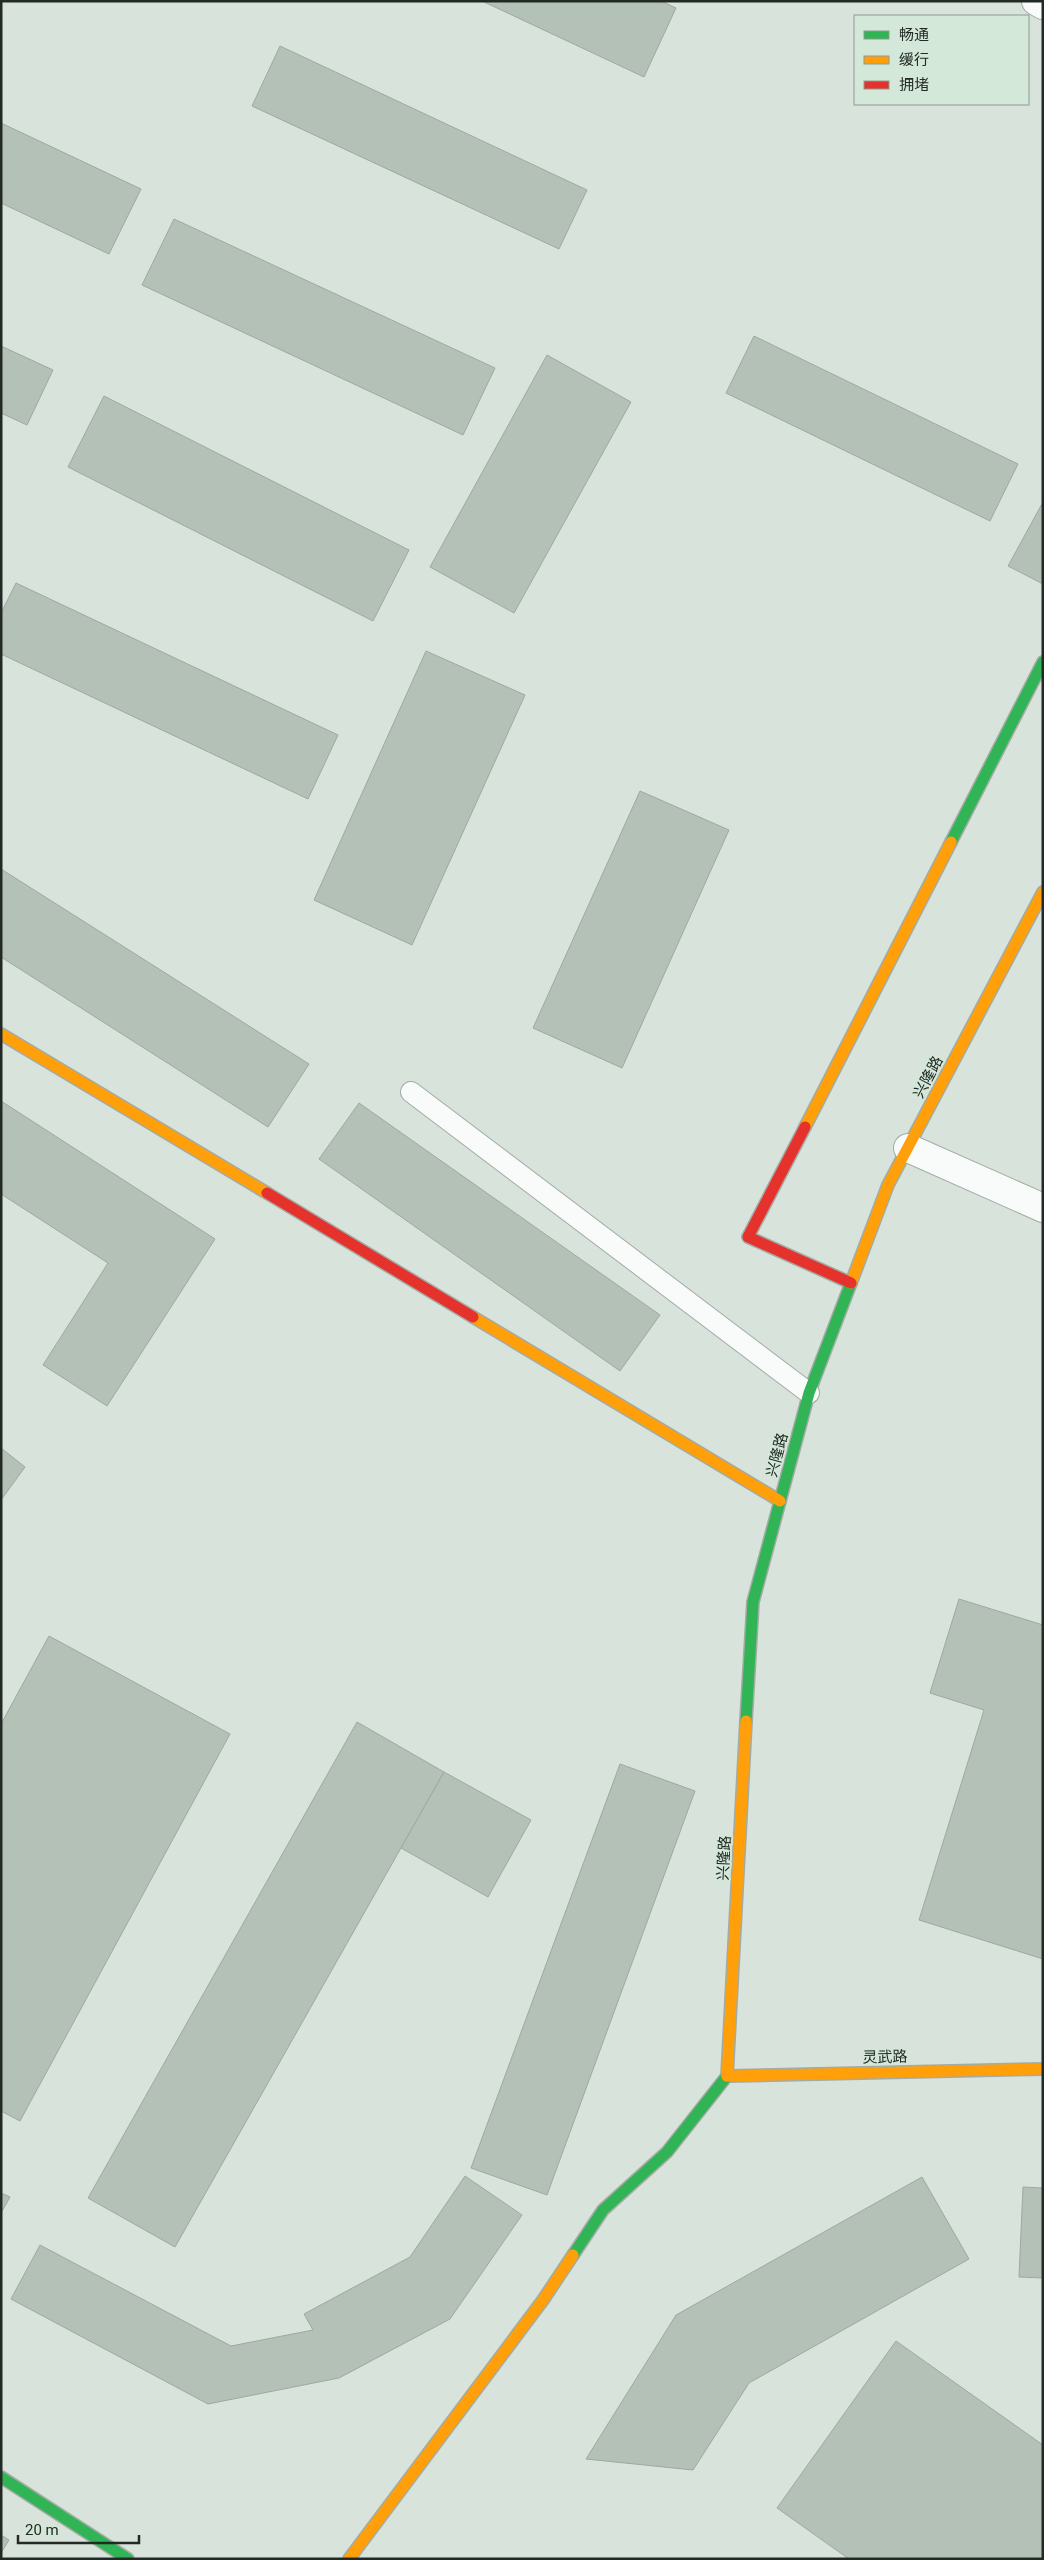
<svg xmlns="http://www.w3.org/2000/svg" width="1044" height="2560" font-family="Roboto,'Noto Sans SC',sans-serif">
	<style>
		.building { fill: #b3c1b7; stroke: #9fa8a2 }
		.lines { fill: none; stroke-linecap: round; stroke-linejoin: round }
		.lane-casing { stroke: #a3aba5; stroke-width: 22 }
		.street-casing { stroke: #a3aba5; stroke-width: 30 }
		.fast-casing { stroke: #a3aba5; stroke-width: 14 }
		.slow-casing { stroke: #a3aba5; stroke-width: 14 }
		.jam-casing { stroke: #a3aba5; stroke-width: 14 }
		.lane { stroke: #f9fbfa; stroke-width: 20 }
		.street { stroke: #f9fbfa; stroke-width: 28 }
		.fast { stroke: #30b455; stroke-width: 11 }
		.slow { stroke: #ff9f0a; stroke-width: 11 }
		.jam { stroke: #e5322d; stroke-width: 11 }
		.labels { text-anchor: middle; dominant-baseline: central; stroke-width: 4; stroke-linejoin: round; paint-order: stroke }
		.street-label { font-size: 15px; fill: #232a25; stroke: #d3e8d9 }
	</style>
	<rect width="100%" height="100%" fill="#d8e3db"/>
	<g class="building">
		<polygon points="482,1 661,1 676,8 644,77"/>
		<polygon points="280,46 587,190 559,249 252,106"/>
		<polygon points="1,123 141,189 109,254 1,203"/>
		<polygon points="174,219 495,368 463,435 142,285"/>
		<polygon points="754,336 1018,464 990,521 726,393"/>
		<polygon points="1,346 53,370 27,425 1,413"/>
		<polygon points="547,355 631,402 514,613 430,567"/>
		<polygon points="104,396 409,550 373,621 68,467"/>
		<polygon points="1043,502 1043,584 1008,566"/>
		<polygon points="16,583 338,735 308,799 1,654 1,613"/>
		<polygon points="426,651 525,695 412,945 314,900"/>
		<polygon points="640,791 729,830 622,1068 533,1028"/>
		<polygon points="1,869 309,1064 268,1127 1,957"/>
		<polygon points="1,1101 215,1239 107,1406 43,1365 108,1263 1,1194"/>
		<polygon points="359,1103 660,1315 620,1371 319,1159"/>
		<polygon points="1,1448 25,1467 1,1500"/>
		<polygon points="959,1599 1043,1625 1043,1959 919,1920 984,1710 930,1693"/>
		<polygon points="49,1636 230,1734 20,2121 1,2111 1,1724"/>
		<polygon points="357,1722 444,1772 175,2247 88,2198"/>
		<polygon points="620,1764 695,1791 547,2195 471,2168"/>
		<polygon points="444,1772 531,1820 488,1897 401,1848"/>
		<polygon points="465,2176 522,2215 450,2319 339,2378 208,2404 11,2299 40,2245 231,2346 313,2330 304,2314 410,2257"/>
		<polygon points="922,2177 969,2259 749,2383 693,2470 586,2459 676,2315"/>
		<polygon points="1023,2187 1043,2188 1043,2278 1019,2277"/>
		<polygon points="1,2193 10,2197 1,2213"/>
		<polygon points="896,2341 1043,2445 1043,2559 849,2559 777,2508"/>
		<polygon points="1,2535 9,2540 1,2553"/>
	</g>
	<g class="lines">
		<g class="lane-casing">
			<polyline id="lane" points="411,1092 809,1393"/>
		</g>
		<g class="street-casing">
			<g id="street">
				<polyline points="1036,1 1043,5"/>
				<polyline points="908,1148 1043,1208"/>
			</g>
		</g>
		<g class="fast-casing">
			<g id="fast">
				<polyline points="951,842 1043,662"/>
				<polyline points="746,1721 753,1602 809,1393 851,1283"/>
				<polyline points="573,2255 603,2210 667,2152 727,2076"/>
				<polyline points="1,2477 128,2559"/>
			</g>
		</g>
		<g class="slow-casing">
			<g id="slow">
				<polyline points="1,1034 267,1193"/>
				<polyline points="805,1127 951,842"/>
				<polyline points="851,1283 888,1185 1043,892"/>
				<polyline points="473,1317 780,1501"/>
				<polyline points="727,2076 746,1721"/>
				<polyline points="727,2076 1043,2069"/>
				<polyline points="349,2559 543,2300 573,2255"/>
			</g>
		</g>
		<g class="jam-casing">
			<g id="jam">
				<polyline points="805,1127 748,1237 851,1283"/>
				<polyline points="267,1193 473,1317"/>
			</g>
		</g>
		<use href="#lane" class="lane"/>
		<use href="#street" class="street"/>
		<use href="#fast" class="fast"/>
		<use href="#slow" class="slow"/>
		<use href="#jam" class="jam"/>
	</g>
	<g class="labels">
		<g class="street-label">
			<text transform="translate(928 1077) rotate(-62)">兴隆路</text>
			<text transform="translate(777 1455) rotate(-75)">兴隆路</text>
			<text transform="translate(724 1858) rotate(-87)">兴隆路</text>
			<text transform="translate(885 2057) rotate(-1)">灵武路</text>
		</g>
	</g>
	<rect width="1044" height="2560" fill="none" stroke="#232a25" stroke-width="5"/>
	<rect x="854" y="15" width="175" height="90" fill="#d3e8d9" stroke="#8d9c91"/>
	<rect x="864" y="31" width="25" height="8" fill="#30b455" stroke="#8d9c91"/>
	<text x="899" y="40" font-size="15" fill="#232a25">畅通</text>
	<rect x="864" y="56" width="25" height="8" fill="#ff9f0a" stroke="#8d9c91"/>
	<text x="899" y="65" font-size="15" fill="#232a25">缓行</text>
	<rect x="864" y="81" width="25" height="8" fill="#e5322d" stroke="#8d9c91"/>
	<text x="899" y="90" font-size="15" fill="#232a25">拥堵</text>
	<path d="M18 2535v8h121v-8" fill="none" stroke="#232a25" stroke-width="2.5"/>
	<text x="25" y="2535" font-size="15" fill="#232a25" stroke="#d3e8d9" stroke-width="4" paint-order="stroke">20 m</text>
</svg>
